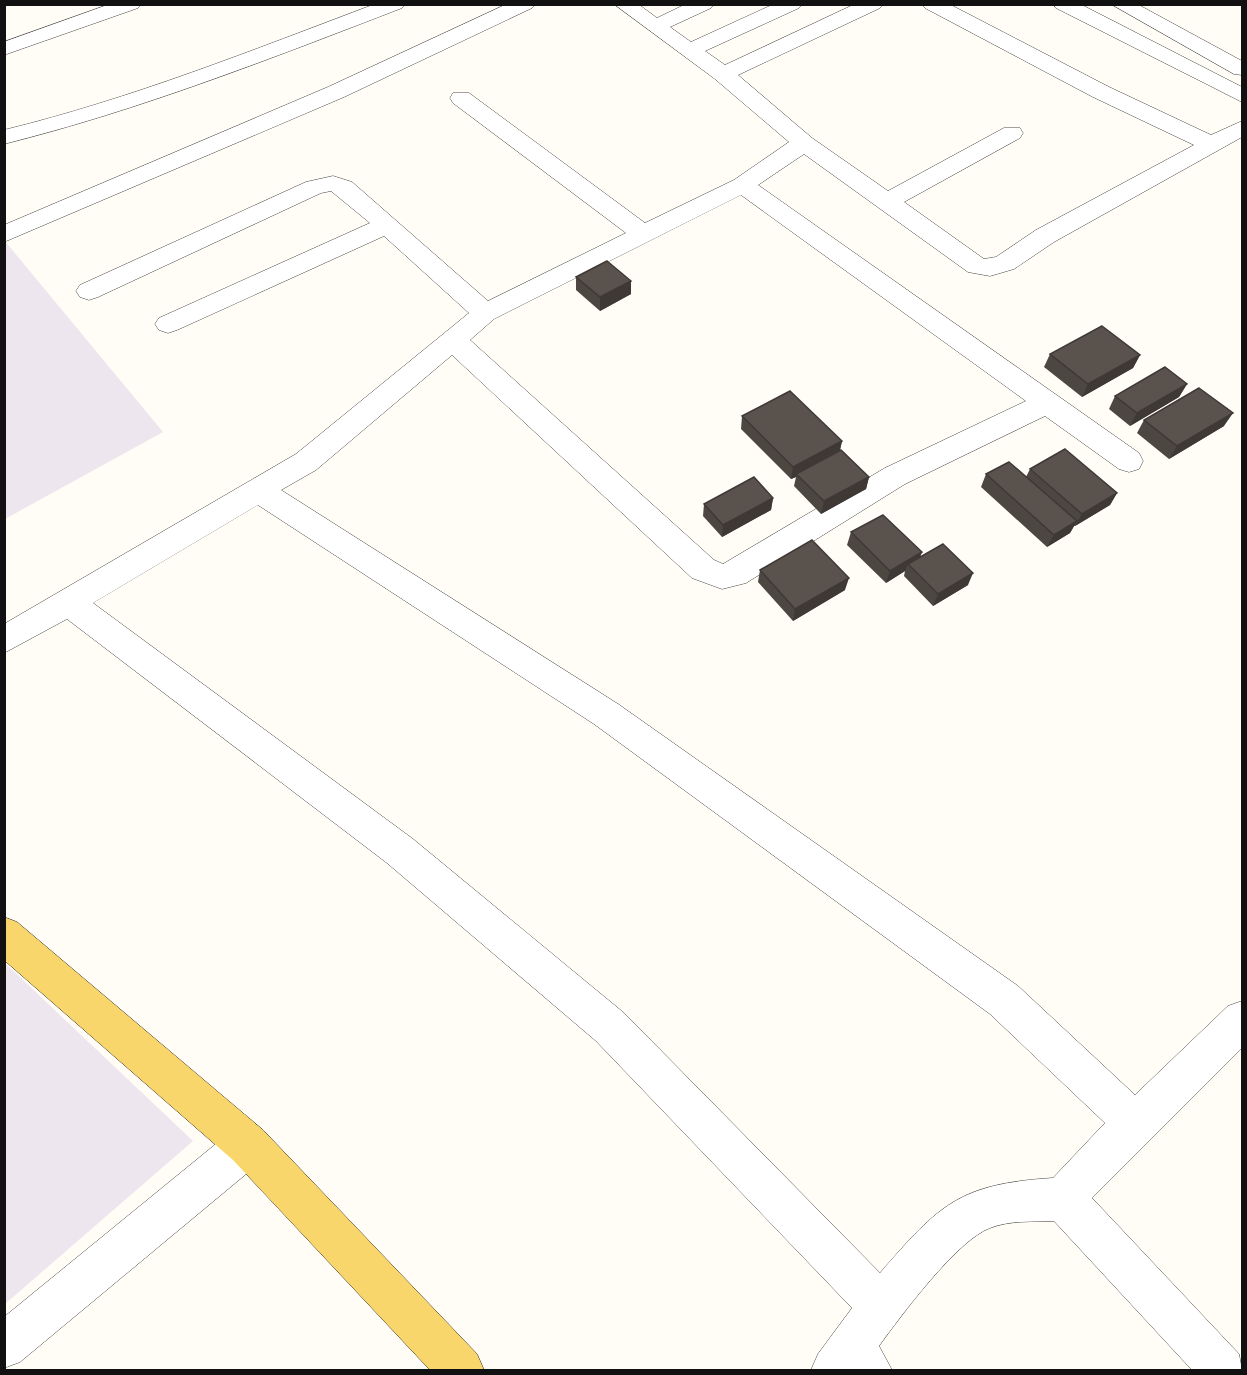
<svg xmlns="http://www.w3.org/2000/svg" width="1247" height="1375" font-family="Bitter,serif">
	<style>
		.industrial { fill: #eee6ef }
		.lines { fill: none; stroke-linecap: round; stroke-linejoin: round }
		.minor-casing { stroke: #444; stroke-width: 1 }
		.major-casing { stroke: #222; stroke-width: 1 }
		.minor { fill: #fff; fill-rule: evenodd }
		.major { fill: #f9d66b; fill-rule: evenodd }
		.wall { fill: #4d4742 }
		.shaded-wall { fill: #3f3936 }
		.building { fill: #5a524d; stroke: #3f3936; stroke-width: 1.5 }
	</style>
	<rect width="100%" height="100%" fill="#fffdf5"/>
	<g class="industrial">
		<polygon points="4,240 163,432 5,519 4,519"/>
		<polygon points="5,963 193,1141 5,1304 4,1304"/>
	</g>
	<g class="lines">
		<g class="minor-casing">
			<g id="minor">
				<polygon points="110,4 141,4 138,8 4,55 4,42"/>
				<path d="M 375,4 L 405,4 L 402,8 C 272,58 140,110 4,144 L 4,130 C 131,99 253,50 375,4 Z"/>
				<polygon points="507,4 535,4 532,8 344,97 4,242 4,225 328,87"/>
				<path d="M 614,4 L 638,4 L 657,18 L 686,4 L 714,4 L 711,8 L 670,27 L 691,42 L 774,4 L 802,4 L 799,8 L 705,51 L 725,65 L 855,4 L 883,4 L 880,8 L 738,75 L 812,138 L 888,191 L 1004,128 L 1020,128 L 1023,133 L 1020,138 L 904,202 L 984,259 L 996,257 L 1036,230 L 1194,145 L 1093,97 L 925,8 L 922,4 L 949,4 L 1109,87 L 1211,135 L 1242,121 L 1242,137 L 1054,242 L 1014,269 L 990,276 L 968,272 L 804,154 L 758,185 L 1139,453 L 1143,461 L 1139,469 L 1129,472 L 1119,469 L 1045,416 L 905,484 L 746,583 L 722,589 L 692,578 L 452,355 L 316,470 L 281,490 L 618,704 L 1018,986 L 1135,1095 L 1228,1006 L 1242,1001 L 1242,1048 L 1092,1198 L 1239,1354 L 1242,1370 L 1192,1370 L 1054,1221 C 1033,1222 1010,1220 990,1228 C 957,1240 900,1317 879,1346 L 892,1370 L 811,1370 L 818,1354 L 852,1308 L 596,1041 L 387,863 L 67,619 L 4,653 L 4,624 L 296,454 L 469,313 L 384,236 L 177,330 L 168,333 L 159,330 L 155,324 L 159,318 L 370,223 L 331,191 L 321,193 L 98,297 L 89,300 L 80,297 L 76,291 L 80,285 L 306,182 L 333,176 L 352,182 L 488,301 L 626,233 L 453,103 L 450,98 L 453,93 L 469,93 L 645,223 L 734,180 L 789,142 L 715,79 ZM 741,195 L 1026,401 L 885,468 L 723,564 L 714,560 L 470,340 L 494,319 ZM 258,505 L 594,724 L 990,1014 L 1105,1123 L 1053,1178 C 959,1184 940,1204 880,1273 L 624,1013 L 413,839 L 93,603 Z"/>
				<polygon points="1053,4 1080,4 1242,87 1242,102 1056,8"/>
				<polygon points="1111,4 1137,4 1242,61 1242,75 1234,74"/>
				<polygon points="248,1124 263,1130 269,1145 263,1160 20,1362 4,1368 4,1317 233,1130"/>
			</g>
		</g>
		<g class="major-casing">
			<polygon id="major" points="4,917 17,922 263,1130 477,1354 484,1370 430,1370 233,1160 4,960"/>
		</g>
		<use href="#minor" class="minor"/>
		<use href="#major" class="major"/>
	</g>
	<g class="wall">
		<polygon points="576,277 631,294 600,311 576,290"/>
		<polygon points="1050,354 1140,355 1133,368 1082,397 1044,367"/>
		<polygon points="1187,384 1179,397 1130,426 1109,409 1115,396"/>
		<polygon points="742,416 842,441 840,450 869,477 866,489 821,514 794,486 796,477 791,479 741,429"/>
		<polygon points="1144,420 1224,426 1169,459 1137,433"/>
		<polygon points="1030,469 1117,493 1110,505 1075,526 1074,526 1070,533 1047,547 981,487 986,474 1026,477"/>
		<polygon points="773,498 771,510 722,537 703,516 704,504"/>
		<polygon points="851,532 922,552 920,557 968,585 933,606 904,576 905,571 886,583 847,545"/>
		<polygon points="760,570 845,590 793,621 758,582"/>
	</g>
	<g class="shaded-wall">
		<polygon points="631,281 631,294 600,311 600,297"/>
		<polygon points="1140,355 1133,368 1082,397 1088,384"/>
		<polygon points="1187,384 1179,397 1130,426 1137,413"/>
		<polygon points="1233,413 1224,426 1169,459 1177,446"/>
		<polygon points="842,441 839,454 796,474 796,477 791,479 793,467"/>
		<polygon points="869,477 866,489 821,514 824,501"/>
		<polygon points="1117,493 1110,505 1075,526 1082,514"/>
		<polygon points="773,498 771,510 722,537 723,525"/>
		<polygon points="1077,521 1070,533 1047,547 1054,535"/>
		<polygon points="922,552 917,564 908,564 905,571 886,583 890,571"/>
		<polygon points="973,573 968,585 933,606 938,594"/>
		<polygon points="849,578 845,590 793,621 795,609"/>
	</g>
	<g class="building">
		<polygon points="607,261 631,281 600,297 576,277"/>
		<polygon points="1102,326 1140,355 1088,384 1050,354"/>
		<polygon points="1165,367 1187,384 1137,413 1115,396"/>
		<polygon points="1199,388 1233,413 1177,446 1144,420"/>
		<polygon points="790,391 842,441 793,467 742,416"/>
		<polygon points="1065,449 1117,493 1082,514 1030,469"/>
		<polygon points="841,450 869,477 824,501 796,474"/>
		<polygon points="1009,462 1077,521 1054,535 986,474"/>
		<polygon points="754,477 773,498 723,525 704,504"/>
		<polygon points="883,515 922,552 890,571 851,532"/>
		<polygon points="812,540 849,578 795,609 760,570"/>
		<polygon points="943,544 973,573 938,594 908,564"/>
	</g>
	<rect width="1247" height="1375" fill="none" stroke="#111111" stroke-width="12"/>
</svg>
